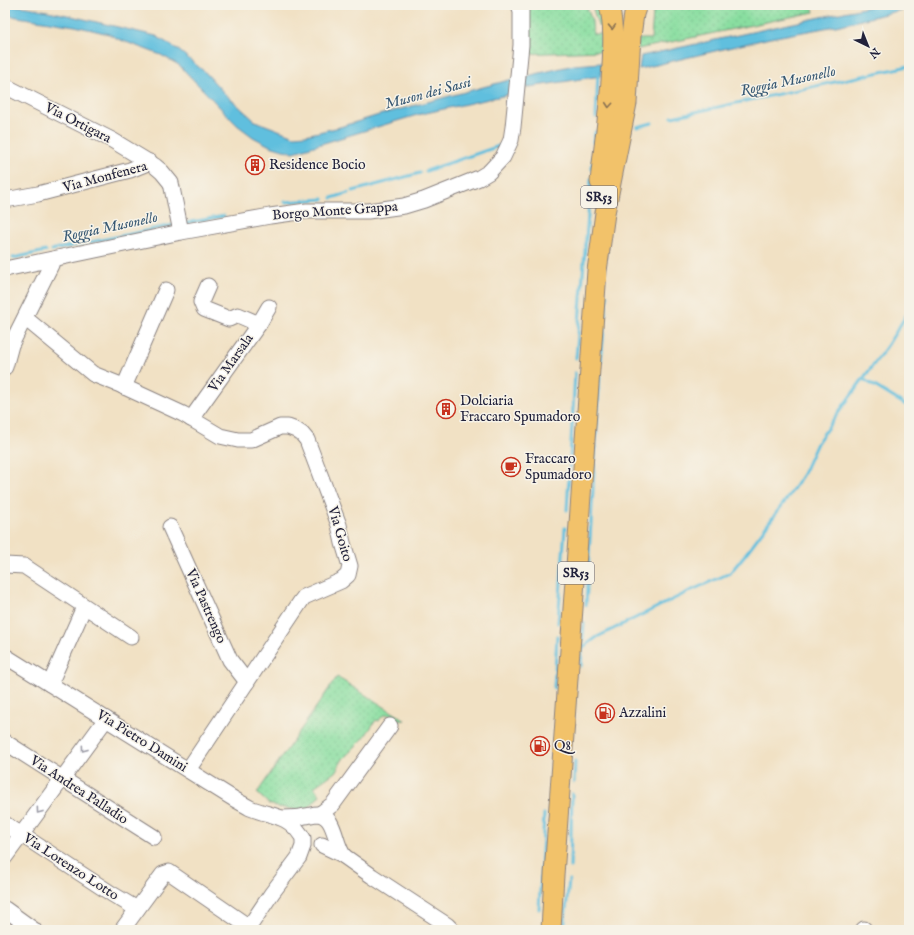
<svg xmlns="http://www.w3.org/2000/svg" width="914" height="935" font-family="'IM FELL English',serif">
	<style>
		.grass { fill: url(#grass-dots); stroke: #56806e }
		.water { fill: #60bfde; stroke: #41708c }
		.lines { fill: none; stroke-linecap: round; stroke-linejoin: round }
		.stream { stroke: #60bfde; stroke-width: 3 }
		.minor-casing { stroke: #8a8280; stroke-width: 17 }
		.major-casing { stroke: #8a8280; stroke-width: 21 }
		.minor { stroke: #fff; stroke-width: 15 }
		.major { stroke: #f2c26a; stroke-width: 19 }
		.oneway { stroke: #8a7252 }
		.oneway2 { stroke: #9c9ca7 }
		.labels { text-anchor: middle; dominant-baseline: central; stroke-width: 3; stroke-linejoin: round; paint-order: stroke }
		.shield { fill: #f7f3e8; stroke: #62616f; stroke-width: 1 }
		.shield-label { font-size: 13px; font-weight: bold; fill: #22223b }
		.street-label { font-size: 14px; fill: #22223b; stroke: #f7f3e8 }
		.poi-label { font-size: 14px; fill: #22223b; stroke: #f7f3e8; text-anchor: start }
		.water-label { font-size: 15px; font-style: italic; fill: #385974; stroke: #f7f3e8 }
	</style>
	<defs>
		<pattern id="grass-dots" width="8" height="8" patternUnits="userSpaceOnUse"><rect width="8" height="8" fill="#89dea0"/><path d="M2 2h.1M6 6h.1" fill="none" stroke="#76be8b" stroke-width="1.8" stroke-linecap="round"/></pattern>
	</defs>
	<rect width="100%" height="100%" fill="#f7f3e8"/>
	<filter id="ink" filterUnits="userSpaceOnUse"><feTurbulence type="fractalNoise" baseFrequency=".025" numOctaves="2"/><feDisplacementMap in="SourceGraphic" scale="8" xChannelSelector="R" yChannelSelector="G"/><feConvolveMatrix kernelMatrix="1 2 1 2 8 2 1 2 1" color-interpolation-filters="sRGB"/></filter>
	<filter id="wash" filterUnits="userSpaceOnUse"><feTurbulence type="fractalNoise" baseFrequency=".012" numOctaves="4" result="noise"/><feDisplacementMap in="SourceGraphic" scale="16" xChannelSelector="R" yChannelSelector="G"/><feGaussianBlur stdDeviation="0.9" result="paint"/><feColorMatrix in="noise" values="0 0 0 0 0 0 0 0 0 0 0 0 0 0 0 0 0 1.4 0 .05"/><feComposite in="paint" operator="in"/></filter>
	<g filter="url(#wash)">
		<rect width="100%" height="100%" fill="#f1e1c4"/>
		<g class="grass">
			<polygon points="524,5 586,5 592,21 593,34 602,34 601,51 524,54"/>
			<polygon points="592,5 600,5 606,27 598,26"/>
			<polygon points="655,5 812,5 814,12 638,49 638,39 651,39 653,13"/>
			<path d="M 337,677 L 405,720 L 398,721 C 392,713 383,712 379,721 L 376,720 L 363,739 L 343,759 L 335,772 L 314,787 L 320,795 L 309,807 L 300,810 L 278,807 L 269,804 L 257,793 Z"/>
		</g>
		<g class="water">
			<polygon points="5,5 28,7 67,15 156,36 177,49 206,73 224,93 255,121 294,136 306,135 340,127 379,115 513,79 511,94 417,115 294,152 283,150 270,146 253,137 237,125 179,65 161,55 118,39 109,34 75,26 5,15"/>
			<polygon points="877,5 909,5 909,8 841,25 770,38 639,69 641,56"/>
			<polygon points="601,63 601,76 523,88 523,77 574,65"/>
		</g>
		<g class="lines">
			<g class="stream">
				<polyline points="596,117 598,73"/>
				<polyline points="672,117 909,66"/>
				<polyline points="637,127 652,123"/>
				<polyline points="593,142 595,132"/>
				<polyline points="592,169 593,158"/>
				<polyline points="426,171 499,146"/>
				<polyline points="353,191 420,173"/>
				<polyline points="332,198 348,193"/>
				<polyline points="285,202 323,199"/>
				<polyline points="186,223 224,216"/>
				<polyline points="52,250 173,225"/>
				<polyline points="13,258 46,251"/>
				<polyline points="576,358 591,179"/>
				<polyline points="601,361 607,296"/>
				<polyline points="863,379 909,407"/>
				<polyline points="567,510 575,373"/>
				<polyline points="586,605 600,373"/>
				<polyline points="558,623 565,528"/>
				<polyline points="582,648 597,637 692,590 730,573 744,556 786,500 803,474 817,443 833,420 887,346 909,311"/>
				<polyline points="581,666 584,623"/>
				<polyline points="554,688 557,636"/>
				<polyline points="574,782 575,761"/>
				<polyline points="570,867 572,794"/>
				<polyline points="539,909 544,814"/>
				<polyline points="564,930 569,880"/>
			</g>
		</g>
	</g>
	<g filter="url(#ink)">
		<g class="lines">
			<g class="minor-casing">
				<g id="minor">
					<polyline points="5,86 112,140 155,166 162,172 171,183 181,232"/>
					<polyline points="5,200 38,194 130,170 150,162"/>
					<polyline points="5,269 181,232 270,216 307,211 368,211 404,206 424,200 479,178 489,172 503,157 511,140 513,127 521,45 521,11 519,5"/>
					<polyline points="208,286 201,302 204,309 229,319 238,315 259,324"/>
					<polyline points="25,318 93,374 118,384 183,414 220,436 238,440 251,440 280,427 288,427 296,430 302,434 307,440 339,525 343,543 350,566 348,575 341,581 304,597 301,601 188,770"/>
					<polyline points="5,367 11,345 51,265 51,260"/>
					<polyline points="124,387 166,290"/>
					<polyline points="191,419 259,324 269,307"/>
					<polyline points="170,527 230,660 247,682"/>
					<polyline points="5,565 24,566 131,637"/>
					<path d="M 5,656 L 234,799 C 239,802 245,805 250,808 C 272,817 287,814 301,835"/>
					<polyline points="50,684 84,607"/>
					<polyline points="5,742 154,837"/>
					<polyline points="320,814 333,804 390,726"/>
					<path d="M 283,818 C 291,818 298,818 305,816 C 309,816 313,814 317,814 C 336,815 334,844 344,856"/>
					<polyline points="5,824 112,894 137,909"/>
					<polyline points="322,845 341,854 372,876 447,925 452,930"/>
					<polyline points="5,857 106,719"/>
					<polyline points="5,909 34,930"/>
					<polyline points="122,930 163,874 169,872 249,927"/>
					<polyline points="247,930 272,893 299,857 303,846 303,838"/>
					<polyline points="863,930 864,929"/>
				</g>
			</g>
			<g class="major-casing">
				<g id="major">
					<path d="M 600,182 C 604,143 610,105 612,66 C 613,46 614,25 609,5"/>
					<polyline points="551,930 554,875 597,271 605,213 627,103 631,36 634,14 637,5"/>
				</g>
			</g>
			<use href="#minor" class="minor"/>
			<use href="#major" class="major"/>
		</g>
		<defs><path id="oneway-chevron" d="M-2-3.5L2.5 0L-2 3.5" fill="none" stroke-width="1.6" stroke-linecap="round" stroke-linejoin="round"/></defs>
		<g class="oneway">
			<use href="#oneway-chevron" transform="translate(612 27) rotate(88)"/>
			<use href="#oneway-chevron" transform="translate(609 105) rotate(95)"/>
		</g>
		<g class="oneway2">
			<use href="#oneway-chevron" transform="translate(84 749) rotate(126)"/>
			<use href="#oneway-chevron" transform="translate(39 811) rotate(126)"/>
		</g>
	</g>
	<defs>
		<g id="building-ring" transform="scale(1)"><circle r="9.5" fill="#f7f3e8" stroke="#c8321e" stroke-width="1.5"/><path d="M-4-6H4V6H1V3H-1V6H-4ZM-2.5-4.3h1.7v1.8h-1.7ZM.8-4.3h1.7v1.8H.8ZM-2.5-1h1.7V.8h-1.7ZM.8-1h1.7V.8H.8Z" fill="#c8321e"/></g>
		<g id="cafe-ring" transform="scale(1)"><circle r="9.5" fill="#f7f3e8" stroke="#c8321e" stroke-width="1.5"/><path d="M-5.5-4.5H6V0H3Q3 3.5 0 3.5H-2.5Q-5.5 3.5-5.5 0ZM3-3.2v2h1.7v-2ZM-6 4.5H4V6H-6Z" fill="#c8321e"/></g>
		<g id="fuel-ring" transform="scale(1)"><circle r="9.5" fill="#f7f3e8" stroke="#c8321e" stroke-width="1.5"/><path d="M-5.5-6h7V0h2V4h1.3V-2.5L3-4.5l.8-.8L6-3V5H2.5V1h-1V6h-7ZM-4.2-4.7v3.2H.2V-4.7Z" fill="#c8321e"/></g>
	</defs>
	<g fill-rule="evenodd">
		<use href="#building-ring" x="255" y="165"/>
		<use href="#building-ring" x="446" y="409"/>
		<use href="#cafe-ring" x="511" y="467"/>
		<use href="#fuel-ring" x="605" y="713"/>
		<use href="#fuel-ring" x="540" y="746"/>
	</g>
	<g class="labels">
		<g class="shield">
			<rect x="581" y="186" width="36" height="22" rx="3"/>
			<rect x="558" y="562" width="36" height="22" rx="3"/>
		</g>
		<g class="shield-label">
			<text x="599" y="197">SR53</text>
			<text x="576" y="573">SR53</text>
		</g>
		<g class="street-label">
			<text transform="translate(78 123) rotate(27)">Via Ortigara</text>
			<text transform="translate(105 177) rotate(-15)">Via Monfenera</text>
			<text transform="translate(335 211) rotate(-4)">Borgo Monte Grappa</text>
			<text transform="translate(231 363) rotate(-55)">Via Marsala</text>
			<text transform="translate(340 534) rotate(74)">Via Goito</text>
			<text transform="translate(206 606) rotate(66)">Via Pastrengo</text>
			<text transform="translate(142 741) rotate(32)">Via Pietro Damini</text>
			<text transform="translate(79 790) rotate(33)">Via Andrea Palladio</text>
			<text transform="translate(71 867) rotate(33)">Via Lorenzo Lotto</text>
		</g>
		<g class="poi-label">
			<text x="269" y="165">Residence Bocio</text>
			<text x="460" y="401">Dolciaria<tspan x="460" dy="16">Fraccaro Spumadoro</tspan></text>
			<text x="525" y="459">Fraccaro<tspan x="525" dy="16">Spumadoro</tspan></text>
			<text x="619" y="713">Azzalini</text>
			<text x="554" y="746">Q8</text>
		</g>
		<g class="water-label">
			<text transform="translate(788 81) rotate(-12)">Roggia Musonello</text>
			<text transform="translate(428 93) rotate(-15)">Muson dei Sassi</text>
			<text transform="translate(110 227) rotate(-12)">Roggia Musonello</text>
		</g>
	</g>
	<rect width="914" height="935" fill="none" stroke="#f7f3e8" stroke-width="20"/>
	<g transform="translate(868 46) rotate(137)" stroke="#f7f3e8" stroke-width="3" paint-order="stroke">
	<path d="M0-3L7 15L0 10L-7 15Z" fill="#22223b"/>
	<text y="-6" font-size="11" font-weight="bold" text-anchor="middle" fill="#22223b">N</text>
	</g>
</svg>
